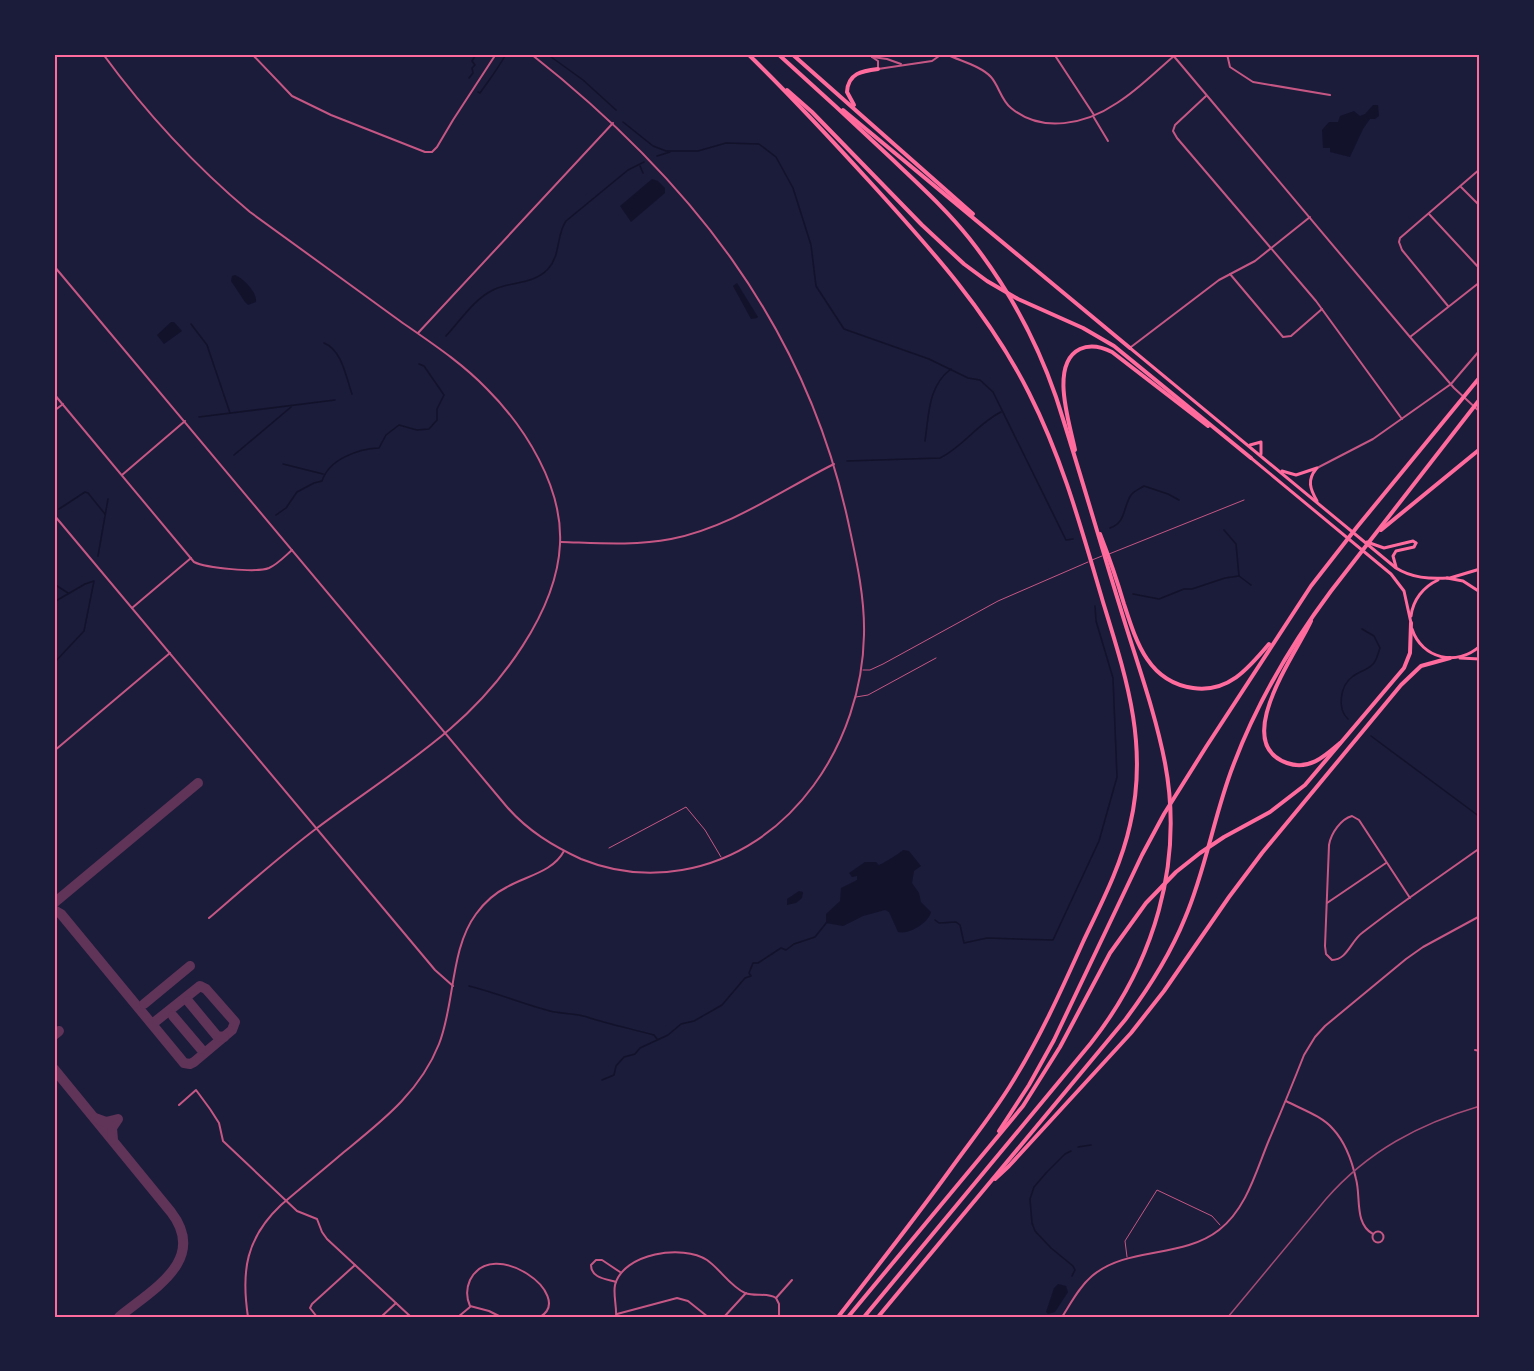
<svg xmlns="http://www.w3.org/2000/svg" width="1534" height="1371" font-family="Karla,sans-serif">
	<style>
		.water { fill: #12122b }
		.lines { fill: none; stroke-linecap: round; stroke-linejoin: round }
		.stream { stroke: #12122b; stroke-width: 1.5 }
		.taxiway { stroke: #603358; stroke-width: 10 }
		.service { stroke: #c65784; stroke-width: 1 }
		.minor { stroke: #c65784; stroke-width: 2 }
		.tertiary { stroke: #c65784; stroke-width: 2 }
		.primary { stroke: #ff6b9d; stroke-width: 3 }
		.trunk { stroke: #ff6b9d; stroke-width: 3 }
		.motorway { stroke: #ff6b9d; stroke-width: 4 }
		.rail { stroke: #a44b75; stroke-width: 1.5 }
		.neatline { fill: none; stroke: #ff6b9d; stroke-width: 2 }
	</style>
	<rect width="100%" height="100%" fill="#1b1b3a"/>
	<g class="water">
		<polygon points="1373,105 1378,105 1379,116 1375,119 1370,119 1363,129 1350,157 1330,152 1330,148 1323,148 1322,130 1329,122 1338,122 1340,116 1354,111 1360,116 1365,114"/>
		<polygon points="652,179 658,181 665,188 665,193 631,222 620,206"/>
		<path d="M 235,275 C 244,279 257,292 256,302 L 248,305 L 245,302 L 231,281 L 232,276 Z"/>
		<polygon points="737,283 758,317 757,318 751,319 733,286"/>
		<polygon points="171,322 174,322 182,331 164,344 157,335"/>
		<path d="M 903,850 L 909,851 L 921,866 L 914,871 L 912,883 L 919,893 L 921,902 L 931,912 C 929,922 910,935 898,932 L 889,912 L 885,910 L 863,916 L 843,926 L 826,923 L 826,914 L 840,901 L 841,888 L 857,880 L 857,876 L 852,877 L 849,873 L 865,862 L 876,862 L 879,865 C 884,863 900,853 903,850 Z"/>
		<polygon points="799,891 803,892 802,898 796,903 787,905 787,899"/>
		<polygon points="1058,1284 1066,1286 1068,1292 1055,1312 1048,1314 1046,1312 1054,1288"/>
	</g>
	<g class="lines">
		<g class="stream">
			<polyline points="547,54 583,80 616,110"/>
			<polyline points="469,78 473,73 472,68 475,65 472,61 475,56 473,54"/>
			<path d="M 478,92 L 480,93 C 489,80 498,69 506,54"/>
			<polyline points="623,122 653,146 666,151 698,151 726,143 759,144 776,157 793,188 811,245 816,286 844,329 929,359 968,378 980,380 993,392 1066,540 1073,539"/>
			<polyline points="657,156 670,152"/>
			<polyline points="640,166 643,173"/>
			<polyline points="191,324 207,345 230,413"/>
			<path d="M 446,336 C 460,321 474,299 493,290 C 511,281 533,285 548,269 C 561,255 556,235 566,221 L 628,170 L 644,162"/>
			<path d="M 324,343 C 342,350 346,377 352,394"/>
			<polyline points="199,417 335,400"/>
			<path d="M 925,441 C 929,414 928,386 951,369"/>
			<polyline points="234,455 291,407"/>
			<path d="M 847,461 L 940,458 C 963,447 978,423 1001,412"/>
			<polyline points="283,464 323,474"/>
			<polyline points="59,509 85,492 88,493 105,514"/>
			<path d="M 276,515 L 286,508 L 297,492 L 314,483 L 322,481 C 329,459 358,449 379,448 L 386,435 L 399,425 L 417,430 L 429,429 L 437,420 L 437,409 L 444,395 L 424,366 L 419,364"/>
			<path d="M 1110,528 C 1126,523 1123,507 1131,495 C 1134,491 1139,489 1144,486 L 1168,494 L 1179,500"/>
			<polyline points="1224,530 1236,544 1239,576 1251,585"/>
			<polyline points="98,556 108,499"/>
			<polyline points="54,584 68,593"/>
			<polyline points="1133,594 1159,599 1184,589 1192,589 1225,578 1239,576"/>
			<polyline points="54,602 85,584 94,581 84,631 54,663"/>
			<path d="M 1348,719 C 1337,709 1340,686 1352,677 C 1358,672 1367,670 1372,665 C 1377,661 1378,653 1380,648 L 1374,636 L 1362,629"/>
			<polyline points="1371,736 1480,817"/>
			<polyline points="935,920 939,923 956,922 960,925 964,943 987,938 1053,940 1099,841 1117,777 1113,678 1096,621 1095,606"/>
			<path d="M 469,986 C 497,993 523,1004 550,1011 C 562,1014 575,1013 587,1017 C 608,1024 632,1029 654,1035 L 657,1039"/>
			<polyline points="602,1080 614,1075 616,1066 624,1057 635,1054 640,1048 668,1035 681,1024 694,1021 722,1005 745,978 751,976 749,973 753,963 758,963 781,948 786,950 794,944 815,937 827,922"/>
			<polyline points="1078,1147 1091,1145"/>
			<polyline points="1071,1151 1065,1154 1046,1173 1034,1187 1030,1199 1032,1223 1035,1231 1051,1248 1073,1266 1075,1270 1072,1276"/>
		</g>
		<g class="taxiway">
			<polyline points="54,903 198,783"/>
			<polyline points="54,910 61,914 184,1063 190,1064 194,1062 232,1030 235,1022 206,989 200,986 156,1021"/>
			<polyline points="188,1001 217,1036 224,1037"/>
			<polyline points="144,1004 190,966"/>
			<polyline points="173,1016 201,1049"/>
			<polyline points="54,1035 59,1031"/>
			<path d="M 54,1069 L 171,1212 C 208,1260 153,1289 119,1317"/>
			<polyline points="95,1118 106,1122 118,1119 112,1128 113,1140"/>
		</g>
		<g class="service">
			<polyline points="1109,554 1244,500"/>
			<polyline points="1092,560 1102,556"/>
			<polyline points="863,670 870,670 883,664 998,601 1088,562"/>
			<polyline points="856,697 868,695 936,658"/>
			<polyline points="609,848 686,807 705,830 721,857"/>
			<polyline points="1127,1257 1125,1241 1157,1190 1212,1216 1220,1225"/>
		</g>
		<g class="minor">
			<path d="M 103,54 C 146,113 194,165 250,212 C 300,248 350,285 400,321 C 430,342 461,362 487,389 C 525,427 563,487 560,544 C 557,612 500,686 450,729 C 408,765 361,795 317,828 C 280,856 245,887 209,918"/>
			<polyline points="252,54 292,96 331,115 425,152 432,152 437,147 453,120 496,54"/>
			<path d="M 946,54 C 960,61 981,66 991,77 C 999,86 1001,100 1011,108 C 1042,134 1086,124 1117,103 C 1138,90 1155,72 1174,56"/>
			<polyline points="1054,54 1094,115"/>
			<polyline points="1227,54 1230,67 1253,82 1330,95"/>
			<polyline points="872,57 878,61 878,69 932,61 942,54"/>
			<polyline points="872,57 887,59 901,64"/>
			<polyline points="1206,96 1175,125 1173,131 1177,138 1316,301 1402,419"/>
			<polyline points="1093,116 1108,141"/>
			<polyline points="1461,187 1480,206"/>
			<polyline points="1429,214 1480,269"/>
			<polyline points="1230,274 1283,337 1291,336 1322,309"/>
			<polyline points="1448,306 1402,250 1399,242 1400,238 1480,169"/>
			<polyline points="418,333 613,123"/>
			<polyline points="1410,337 1480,282"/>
			<polyline points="1131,347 1219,280 1255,261 1310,217"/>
			<polyline points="1451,384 1480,350"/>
			<path d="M 54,394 L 194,562 C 206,568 257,573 269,568 C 278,564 285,556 292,550"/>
			<polyline points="54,411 63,404"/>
			<polyline points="122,475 185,421"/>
			<polyline points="54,515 435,970 453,986"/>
			<path d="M 561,542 C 597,543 634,546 671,539 C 731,527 780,491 834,464"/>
			<polyline points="132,608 191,558"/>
			<polyline points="54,751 170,653"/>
			<path d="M 1410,898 L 1359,820 L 1352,816 C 1341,819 1331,833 1329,845 L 1325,946 L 1326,954 L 1332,960 C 1347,960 1351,941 1362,933 C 1400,903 1441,876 1480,848"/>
			<polyline points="1327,903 1386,863"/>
			<polyline points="1475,1050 1480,1051"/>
			<path d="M 1286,1101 C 1301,1109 1322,1116 1333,1129 C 1346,1143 1352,1161 1356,1179 C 1361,1196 1354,1224 1373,1234"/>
			<polyline points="179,1105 196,1090 210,1109 219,1123 223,1141 297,1211 317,1219 322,1232 327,1239 411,1317"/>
			<circle cx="1378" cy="1237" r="5.5"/>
			<path d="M 616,1282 C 606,1279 591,1278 591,1265 L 596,1260 L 602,1260 L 620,1272"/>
			<polyline points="776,1298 792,1280"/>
			<path d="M 470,1306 C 466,1297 466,1289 470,1280 C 493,1235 576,1296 540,1317"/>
			<polyline points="470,1306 489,1311 501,1317"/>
			<polyline points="617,1314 677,1298 688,1301 708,1317"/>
			<polyline points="317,1317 310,1308 312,1304 355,1265"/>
			<polyline points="381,1317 396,1303"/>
			<polyline points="458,1317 470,1307"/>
			<path d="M 616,1317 C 617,1307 613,1295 615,1285 C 623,1253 683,1244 707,1260 C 720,1269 730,1286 745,1293 C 755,1297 767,1292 776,1298 L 779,1304 L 779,1317"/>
			<polyline points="724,1317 746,1293"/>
		</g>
		<g class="tertiary">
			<polyline points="1172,54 1410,337 1454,388 1480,412"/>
			<path d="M 54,266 L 507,807 C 528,831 553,846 581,859 C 613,872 648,876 682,870 C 792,851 862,742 864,635 C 865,597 856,558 848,521 C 805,323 687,177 531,54"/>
			<polyline points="1317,468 1373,439 1451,384"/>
			<path d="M 248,1317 C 241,1271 246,1238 281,1205 C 302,1187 323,1170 344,1152 C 382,1121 420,1092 439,1044 C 455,1004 450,949 476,914 C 484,903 495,893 507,887 C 526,876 553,872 564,851"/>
			<path d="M 1062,1317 C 1071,1303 1079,1287 1092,1276 C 1127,1246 1182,1259 1219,1230 C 1247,1208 1256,1171 1269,1140 C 1281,1112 1293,1083 1304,1055 L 1315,1037 L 1325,1026 L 1406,959 L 1423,947 L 1480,916"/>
		</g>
		<g class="primary">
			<polyline points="1450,578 1480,569"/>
			<polyline points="1460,658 1480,659"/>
		</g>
		<g class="trunk">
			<path d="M 1130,348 L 1396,568 C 1412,578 1429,579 1448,578"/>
			<polyline points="1250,445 1261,442 1261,454"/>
			<polyline points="1251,458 1391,574 1404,591 1411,623"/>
			<path d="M 1316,469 C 1307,480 1310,489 1317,501"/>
			<polyline points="1282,471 1296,475 1317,468"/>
			<polyline points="1367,542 1384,548 1413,541 1416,543"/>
			<polyline points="1396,567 1393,556 1396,551 1414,547 1416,543"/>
			<polyline points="1447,578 1463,581 1480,592"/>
			<path d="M 1411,616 C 1413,600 1423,587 1438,580"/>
			<path d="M 1412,629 C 1422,659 1457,667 1480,646"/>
		</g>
		<g class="motorway">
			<path d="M 748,54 C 790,95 830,138 870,182 C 930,248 989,313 1029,393 C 1063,460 1082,531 1103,602 C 1126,677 1149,745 1130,825 C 1121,866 1101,904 1083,942 C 1061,991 1039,1040 1010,1086 C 992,1115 970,1142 950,1170 C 914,1220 876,1268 838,1317"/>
			<path d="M 778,54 C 817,89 855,124 892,159 C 919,185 946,209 969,238 C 1007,286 1036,339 1056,397 C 1079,468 1099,539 1121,610 C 1136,660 1155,711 1165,763 C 1184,863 1154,963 1091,1043 L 864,1317"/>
			<polyline points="792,54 973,214"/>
			<polyline points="787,90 812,112 922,225 964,264 987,281 1018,299 1083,328 1114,346 1251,458"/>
			<path d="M 854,105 L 847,92 C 848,73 862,71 878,69"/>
			<polyline points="843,110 1130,348"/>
			<path d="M 1075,450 C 1070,424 1049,364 1080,349 C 1091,344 1102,347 1112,352 L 1208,426"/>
			<polyline points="1381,530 1480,449"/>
			<path d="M 1100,534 C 1109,557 1117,580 1124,604 C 1136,641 1148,682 1193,688 C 1228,693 1248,669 1269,644"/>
			<path d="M 1311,621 C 1298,651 1229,743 1287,763 C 1309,771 1325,756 1340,743"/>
			<polyline points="999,1131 1029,1085 1054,1040 1142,855 1164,814 1206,747 1311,586 1357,527 1480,377"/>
			<polyline points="995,1179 1009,1166 1131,1033 1164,991 1229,897 1262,853 1401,685 1421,666 1450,658"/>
			<polyline points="848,1317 1023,1106 1060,1047 1110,953 1146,903 1176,872 1200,853 1224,837 1270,812 1305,785 1404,668 1410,653 1411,623"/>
			<path d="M 878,1317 L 1125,1020 C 1149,988 1170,955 1185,918 C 1206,869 1214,815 1233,766 C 1257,702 1290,646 1331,591 L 1480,399"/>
		</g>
		<path class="rail" d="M 1228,1317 L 1326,1199 C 1368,1151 1419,1124 1480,1106"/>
	</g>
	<rect width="1534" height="1371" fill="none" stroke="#1b1b3a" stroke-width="111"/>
	<rect x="56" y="56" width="1422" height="1260" class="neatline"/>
</svg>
